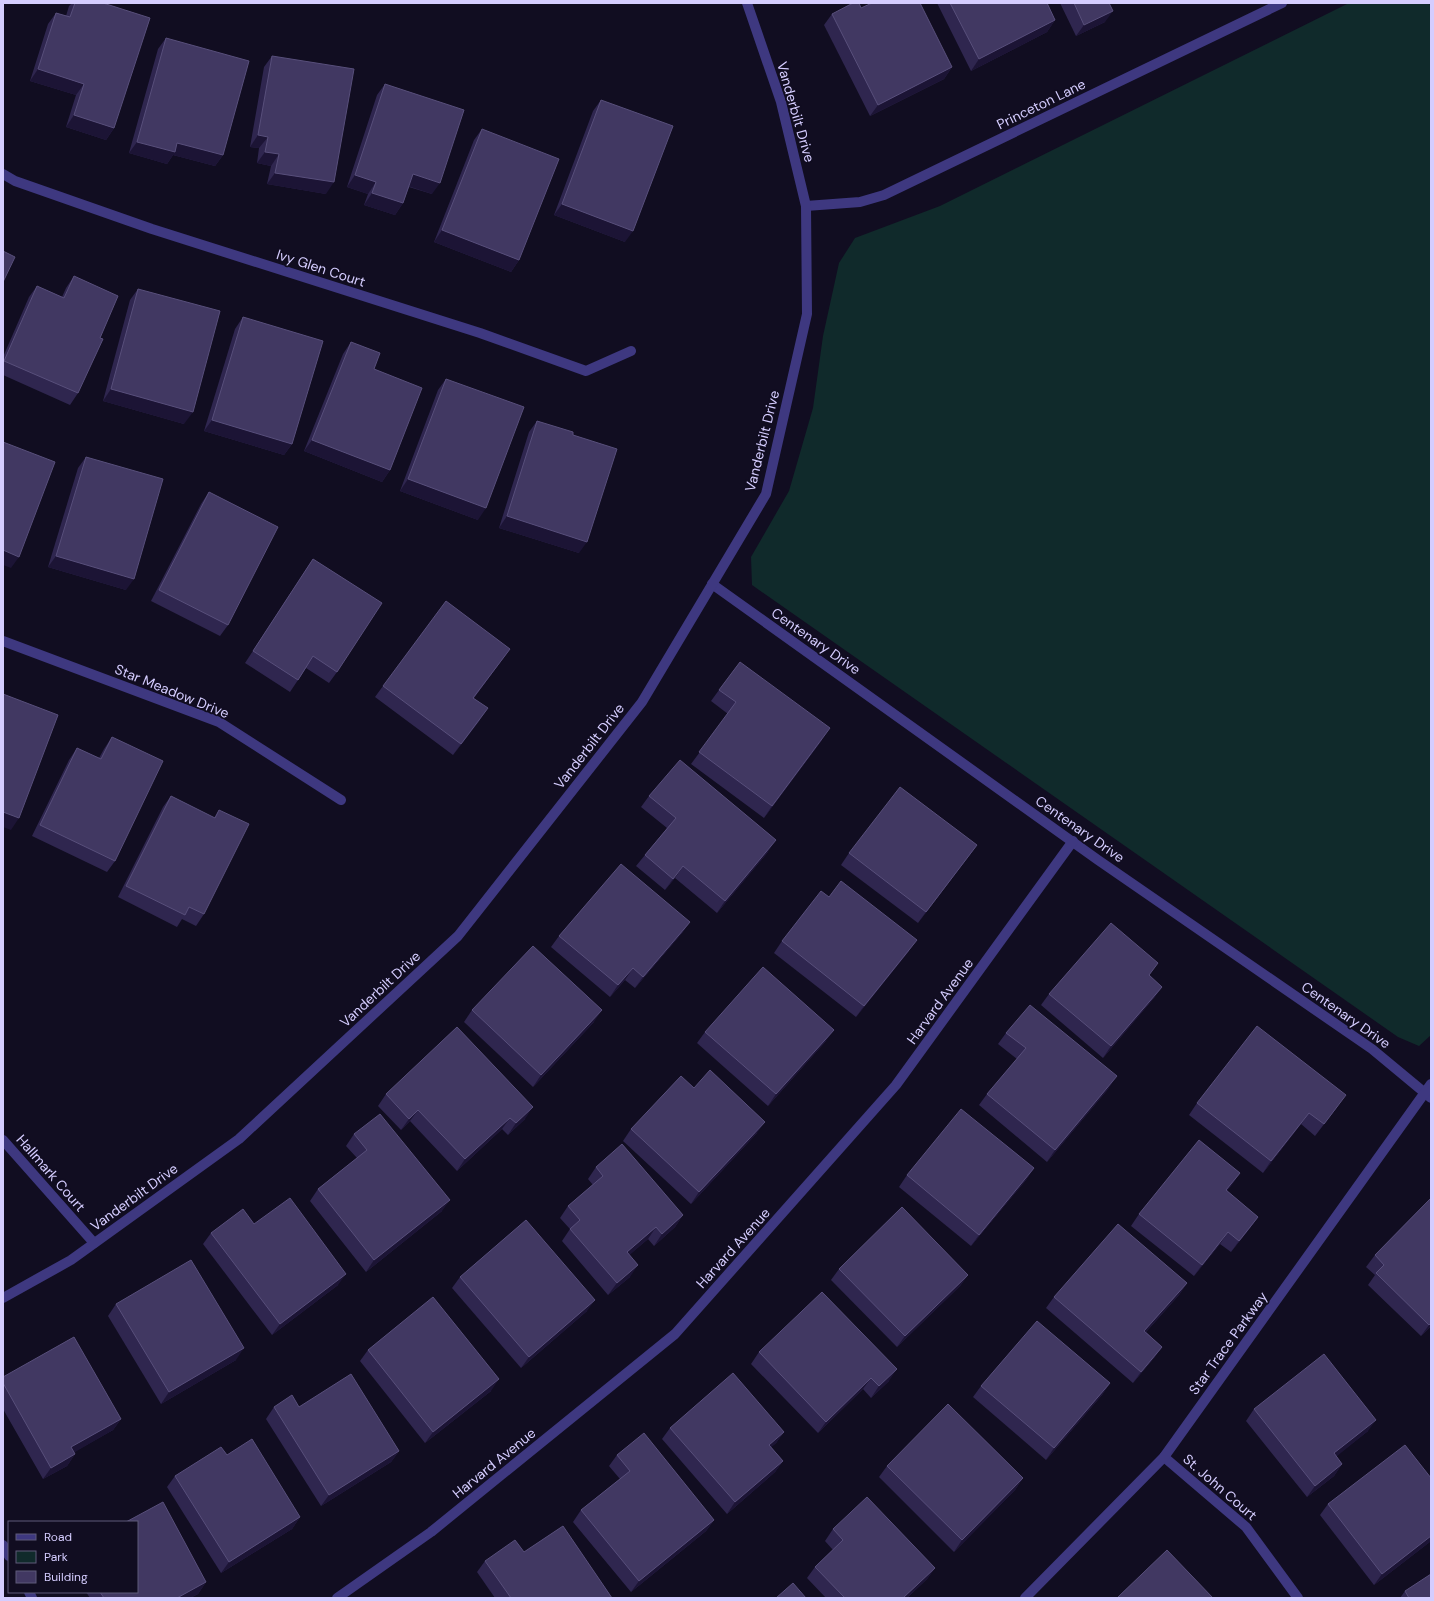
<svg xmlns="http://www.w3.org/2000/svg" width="1434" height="1601" font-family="'DM Sans',sans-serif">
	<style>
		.green { fill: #102a2b }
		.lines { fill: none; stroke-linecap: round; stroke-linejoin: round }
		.street { stroke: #3e3880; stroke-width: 10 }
		.wall { fill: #2f264f }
		.shaded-wall { fill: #1c1435 }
		.building { fill: #413862; stroke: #584f7b }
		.labels { text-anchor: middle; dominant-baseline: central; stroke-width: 3.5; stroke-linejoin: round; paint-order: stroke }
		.street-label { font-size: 14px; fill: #d5cdff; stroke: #110d21 }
	</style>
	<rect width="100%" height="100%" fill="#110d21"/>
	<polygon class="green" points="1349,3 1429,3 1431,8 1431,1035 1419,1046 1398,1037 752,585 751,557 789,491 813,408 823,336 839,263 855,238 940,206"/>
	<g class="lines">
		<g class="street">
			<polyline points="3,174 15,181 152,229 480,333 586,371 631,351"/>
			<polyline points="806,206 860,202 884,195 1282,3"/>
			<polyline points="712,584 1098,860 1372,1049 1431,1098"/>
			<polyline points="3,641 219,722 341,800"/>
			<polyline points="3,1140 94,1243"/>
			<polyline points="3,1298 71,1260 239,1139 458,936 642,702 766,494 807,314 806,206 781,102 747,3"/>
			<polyline points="1164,1457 1246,1527 1298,1598"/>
			<polyline points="3,1545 9,1556"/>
			<polyline points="29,1592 32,1598"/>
			<polyline points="337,1598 431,1532 675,1334 896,1085 1073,841"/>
			<polyline points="1025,1598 1164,1457 1431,1084"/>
		</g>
	</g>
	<g class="wall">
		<polygon points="72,3 103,3 114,128 106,140 66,127 76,95 30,81 48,24 56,13 66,16 69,6"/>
		<polygon points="937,3 1047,3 1055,20 1047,32 971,71"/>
		<polygon points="1060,3 1109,3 1105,22 1076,36"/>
		<polygon points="861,8 952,67 944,79 870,116 824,25 832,14"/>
		<polygon points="166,38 223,155 215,166 173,155 167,164 129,153 158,49"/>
		<polygon points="272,56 326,194 267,184 271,166 257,163 259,148 250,147 264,67"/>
		<polygon points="385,84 432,194 409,187 403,203 395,215 364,205 368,194 347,187 377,95"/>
		<polygon points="601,100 625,242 554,215 593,111"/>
		<polygon points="482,129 519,260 511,272 434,242 474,140"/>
		<polygon points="74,276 100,338 78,393 70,405 3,375 3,357 29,297 37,286 62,297 66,288"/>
		<polygon points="138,289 184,424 103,401 130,300"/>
		<polygon points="243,317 292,444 284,455 204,431 235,329"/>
		<polygon points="351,342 374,369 390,470 382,482 304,451 343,354"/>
		<polygon points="446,379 478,520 400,491 438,390"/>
		<polygon points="537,421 573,435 579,553 499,528 529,432"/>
		<polygon points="86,457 126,590 48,567 78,468"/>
		<polygon points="209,492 228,625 220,636 151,601 201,504"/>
		<polygon points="313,559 337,672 329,683 306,668 290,692 245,663"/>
		<polygon points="510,649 474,698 480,720 453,755 375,697 383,686"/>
		<polygon points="719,690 822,740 764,818 691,764 728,714 711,701"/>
		<polygon points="112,737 115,861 107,872 32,836 69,760 77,748 99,758 104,749"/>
		<polygon points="171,796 214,818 219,810 204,914 196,926 182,919 177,927 118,897 163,807"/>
		<polygon points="649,796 768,852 717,913 675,878 665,890 636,866 645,855 667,828 641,807"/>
		<polygon points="977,845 918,923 841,865 849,853"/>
		<polygon points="829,897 909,951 856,1017 774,953 782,941"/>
		<polygon points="690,922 682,933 635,988 625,980 610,997 551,947 559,936"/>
		<polygon points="1149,976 1162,987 1154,998 1103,1058 1041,1005 1049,994"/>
		<polygon points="472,1010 594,1022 533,1087 464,1022"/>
		<polygon points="705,1032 826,1041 768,1106 697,1043"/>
		<polygon points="1006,1033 1109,1088 1047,1162 979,1105 987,1094 1017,1059 998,1044"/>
		<polygon points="386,1094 525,1119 508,1135 502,1129 457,1171 410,1121 401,1130 378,1106"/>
		<polygon points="1197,1103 1338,1106 1315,1136 1301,1124 1263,1173 1189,1115"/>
		<polygon points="631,1129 757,1133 691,1204 623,1141"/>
		<polygon points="354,1134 442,1211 366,1272 310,1201 318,1189 357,1158 346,1146"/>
		<polygon points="596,1167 683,1215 675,1227 654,1246 648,1239 629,1255 630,1277 608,1295 562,1241 570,1229 560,1218 568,1206 593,1185 588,1179"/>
		<polygon points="1034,1168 1026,1180 971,1246 899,1187 907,1175"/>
		<polygon points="1240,1173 1227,1191 1258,1217 1250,1228 1231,1252 1220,1244 1194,1276 1131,1226 1139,1214"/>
		<polygon points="1431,1198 1431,1326 1421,1336 1368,1285 1375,1275 1366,1267 1375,1255"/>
		<polygon points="254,1224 338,1285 272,1335 203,1244 211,1233"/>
		<polygon points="839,1269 968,1275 960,1286 897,1347 831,1280"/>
		<polygon points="460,1277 587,1311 521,1368 452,1288"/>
		<polygon points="1187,1283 1179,1295 1146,1332 1162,1347 1154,1358 1133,1383 1046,1308 1054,1297"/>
		<polygon points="116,1304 236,1360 161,1404 108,1316"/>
		<polygon points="368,1350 491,1391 425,1443 360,1361"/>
		<polygon points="759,1352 889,1381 871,1398 863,1389 818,1433 751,1364"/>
		<polygon points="3,1377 121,1419 113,1430 74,1452 75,1454 67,1466 43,1479 3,1409"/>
		<polygon points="1110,1383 1102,1395 1046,1460 973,1397 981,1386"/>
		<polygon points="274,1407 299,1407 399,1451 391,1462 321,1506 266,1419"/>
		<polygon points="1254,1409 1368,1431 1336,1456 1342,1464 1334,1476 1307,1497 1246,1421"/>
		<polygon points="670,1428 784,1432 776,1443 771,1447 783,1461 775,1472 727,1514 662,1439"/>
		<polygon points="227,1455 300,1517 292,1529 221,1573 167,1487 175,1476"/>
		<polygon points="617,1455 714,1520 706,1531 631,1592 573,1522 581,1510 620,1479 609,1466"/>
		<polygon points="887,1466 1023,1478 1015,1490 954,1552 879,1477"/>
		<polygon points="1328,1504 1431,1541 1374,1585 1320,1515"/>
		<polygon points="833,1529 935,1568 927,1579 907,1598 826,1598 807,1578 815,1567 833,1550 825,1541"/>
		<polygon points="524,1552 612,1598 495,1598 477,1572 485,1561"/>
		<polygon points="206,1582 198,1594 190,1598 90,1598 86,1592 137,1592"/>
		<polygon points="1405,1591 1431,1598 1400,1598"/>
	</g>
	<g class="shaded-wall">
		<polygon points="1113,11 1105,22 1076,36 1084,25"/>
		<polygon points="1055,20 1047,32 971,71 979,59"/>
		<polygon points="952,67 944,79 870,116 878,105"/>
		<polygon points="38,69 84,84 76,95 30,81"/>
		<polygon points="74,115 114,128 106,140 66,127"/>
		<polygon points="258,135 268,137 259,148 250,147"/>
		<polygon points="137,142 177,143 223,155 215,166 173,155 167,164 129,153"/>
		<polygon points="265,152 279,154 271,166 257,163"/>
		<polygon points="275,173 334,182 326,194 267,184"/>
		<polygon points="413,174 440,183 432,194 405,185"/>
		<polygon points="355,175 376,182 368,194 347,187"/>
		<polygon points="372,193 403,203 395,215 364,205"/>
		<polygon points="562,204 633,231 625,242 554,215"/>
		<polygon points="442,230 519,260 511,272 434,242"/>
		<polygon points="111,389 193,412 184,424 103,401"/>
		<polygon points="212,420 292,444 284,455 204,431"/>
		<polygon points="312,440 390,470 382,482 304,451"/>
		<polygon points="408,479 486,508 478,520 400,491"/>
		<polygon points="507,516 587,542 579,553 499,528"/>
		<polygon points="3,550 19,557 11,568 3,565"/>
		<polygon points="56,556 134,579 126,590 48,567"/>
		<polygon points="510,649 502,660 465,709 473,698"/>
		<polygon points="488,708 480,720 453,755 461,744"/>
		<polygon points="830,728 822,740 764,818 772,806"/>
		<polygon points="3,812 19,818 11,830 3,827"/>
		<polygon points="776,840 768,852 717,913 725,901"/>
		<polygon points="977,845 969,856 918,923 926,912"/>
		<polygon points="683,866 675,878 665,890 673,879"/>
		<polygon points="690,922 682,933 635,988 643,977"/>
		<polygon points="917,940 909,951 856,1017 864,1006"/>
		<polygon points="633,968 625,980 610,997 618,985"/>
		<polygon points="1162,987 1154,998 1103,1058 1111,1046"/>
		<polygon points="602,1010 594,1022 533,1087 541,1075"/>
		<polygon points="834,1030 826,1041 768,1106 776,1094"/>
		<polygon points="1117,1076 1109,1088 1047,1162 1055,1150"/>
		<polygon points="533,1107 525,1119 508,1135 516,1123"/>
		<polygon points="418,1110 410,1121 401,1130 409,1119"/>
		<polygon points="1309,1113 1301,1124 1263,1173 1271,1161"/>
		<polygon points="510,1118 502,1129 457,1171 465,1159"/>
		<polygon points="765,1122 757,1133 691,1204 699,1192"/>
		<polygon points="1034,1168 1026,1180 971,1246 979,1235"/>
		<polygon points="1240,1173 1232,1185 1218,1202 1226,1190"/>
		<polygon points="450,1200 442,1211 366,1272 374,1260"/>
		<polygon points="683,1215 675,1227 654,1246 662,1234"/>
		<polygon points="1258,1217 1250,1228 1231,1252 1239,1241"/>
		<polygon points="656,1227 648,1239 619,1264 627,1252"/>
		<polygon points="1228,1232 1220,1244 1194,1276 1202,1265"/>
		<polygon points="638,1265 630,1277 608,1295 617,1283"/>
		<polygon points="346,1274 338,1285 272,1335 280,1324"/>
		<polygon points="968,1275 960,1286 897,1347 905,1336"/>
		<polygon points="1187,1283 1179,1295 1136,1343 1144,1331"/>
		<polygon points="595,1300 587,1311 521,1368 529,1357"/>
		<polygon points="1431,1323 1431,1326 1421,1336 1429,1325"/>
		<polygon points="1162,1347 1154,1358 1133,1383 1141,1372"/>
		<polygon points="244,1348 236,1360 161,1404 169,1392"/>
		<polygon points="897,1369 889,1381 871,1398 879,1386"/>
		<polygon points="871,1378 863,1389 818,1433 826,1422"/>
		<polygon points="499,1379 491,1391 425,1443 433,1432"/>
		<polygon points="1110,1383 1102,1395 1046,1460 1054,1448"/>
		<polygon points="121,1419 113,1430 63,1459 71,1447"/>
		<polygon points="1376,1420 1368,1431 1326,1465 1334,1453"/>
		<polygon points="784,1432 776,1443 761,1456 769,1445"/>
		<polygon points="399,1451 391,1462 321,1506 329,1495"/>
		<polygon points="75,1454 67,1466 43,1479 51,1468"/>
		<polygon points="783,1461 775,1472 727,1514 735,1502"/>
		<polygon points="1342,1464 1334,1476 1307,1497 1315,1486"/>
		<polygon points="1023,1478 1015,1490 954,1552 962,1540"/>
		<polygon points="300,1517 292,1529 221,1573 229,1562"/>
		<polygon points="714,1520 706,1531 631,1592 639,1581"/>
		<polygon points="1431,1536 1431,1541 1374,1585 1382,1574"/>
		<polygon points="935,1568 927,1579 907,1598 903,1598"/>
		<polygon points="206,1582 198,1594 190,1598 177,1598"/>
	</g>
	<g class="building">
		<polygon points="75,3 103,3 150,18 114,128 74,115 84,84 38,69 56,13 70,17"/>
		<polygon points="853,3 859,3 861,8 872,3 920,3 952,67 878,105 832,14"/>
		<polygon points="950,3 1047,3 1055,20 979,59"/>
		<polygon points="1074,3 1109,3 1113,11 1084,25"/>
		<polygon points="166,38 249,61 223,155 177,143 175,152 137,142"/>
		<polygon points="272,56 354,69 334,182 275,173 279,154 265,152 268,137 258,135"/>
		<polygon points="385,84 464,110 440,183 413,174 403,203 372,193 376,182 355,175"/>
		<polygon points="601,100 673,126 633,231 562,204"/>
		<polygon points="482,129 559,159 519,260 442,230"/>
		<polygon points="3,251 15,257 3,282"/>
		<polygon points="74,276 118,296 100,338 103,339 78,393 4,361 37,286 64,298"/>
		<polygon points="138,289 220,311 193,412 111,389"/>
		<polygon points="243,317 323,341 292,444 212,420"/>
		<polygon points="351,342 380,353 374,369 422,388 390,470 312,440"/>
		<polygon points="446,379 524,407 486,508 408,479"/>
		<polygon points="537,421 573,432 573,435 617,449 587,542 507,516"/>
		<polygon points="3,442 55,462 19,557 3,550"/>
		<polygon points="86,457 163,479 134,579 56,556"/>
		<polygon points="209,492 278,527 228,625 159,590"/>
		<polygon points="313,559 382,603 337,672 313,656 298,680 253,651"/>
		<polygon points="446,601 510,649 473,698 488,708 461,744 383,686"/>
		<polygon points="740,662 830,728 772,806 699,752 736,702 719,690"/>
		<polygon points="3,694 58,715 19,818 3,812"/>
		<polygon points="112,737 163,761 115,861 40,825 77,748 101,759"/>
		<polygon points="680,760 776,840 725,901 683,866 673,879 645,855 676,818 649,796"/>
		<polygon points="900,787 977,845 926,912 849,853"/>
		<polygon points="171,796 215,818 219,810 249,824 204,914 189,907 185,915 126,886"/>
		<polygon points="621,864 690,922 643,977 633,968 618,985 559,936"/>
		<polygon points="841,881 917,940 864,1006 782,941 821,891 829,897"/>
		<polygon points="1111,923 1158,963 1149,975 1162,987 1111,1046 1049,994"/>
		<polygon points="533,946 602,1010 541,1075 472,1010"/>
		<polygon points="763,967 834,1030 776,1094 705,1032"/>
		<polygon points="1030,1005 1117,1076 1055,1150 987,1094 1026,1048 1006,1033"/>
		<polygon points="1257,1026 1346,1095 1324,1124 1309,1113 1271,1161 1197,1103"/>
		<polygon points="457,1027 533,1107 516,1123 510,1118 465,1159 418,1110 409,1119 386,1094"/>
		<polygon points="710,1070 765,1122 699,1192 631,1129 681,1076 694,1088"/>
		<polygon points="961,1109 1034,1168 979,1235 907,1175"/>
		<polygon points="380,1114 450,1200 374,1260 318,1189 367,1150 354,1134"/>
		<polygon points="1199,1140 1240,1173 1226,1190 1258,1217 1239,1241 1228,1232 1202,1265 1139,1214"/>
		<polygon points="622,1144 683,1215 662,1234 656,1227 627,1252 638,1265 617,1283 570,1229 580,1220 568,1206 603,1176 596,1167"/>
		<polygon points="290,1198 346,1274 280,1324 211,1233 243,1209 254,1224"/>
		<polygon points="1431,1198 1431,1323 1429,1325 1376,1273 1384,1265 1375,1255"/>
		<polygon points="902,1207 968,1275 905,1336 839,1269"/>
		<polygon points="526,1220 595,1300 529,1357 460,1277"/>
		<polygon points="1118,1224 1187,1283 1144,1331 1162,1347 1141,1372 1054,1297"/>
		<polygon points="191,1260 244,1348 169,1392 116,1304"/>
		<polygon points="822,1292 897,1369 879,1386 871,1378 826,1422 759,1352"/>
		<polygon points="433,1297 499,1379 433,1432 368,1350"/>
		<polygon points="1037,1321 1110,1383 1054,1448 981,1386"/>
		<polygon points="74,1337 121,1419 71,1447 75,1454 51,1468 3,1383 3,1377"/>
		<polygon points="1324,1354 1376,1420 1334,1453 1342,1464 1315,1486 1254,1409"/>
		<polygon points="733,1373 784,1432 769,1445 783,1461 735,1502 670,1428"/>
		<polygon points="351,1374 399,1451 329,1495 274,1407 292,1395 299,1407"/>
		<polygon points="948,1404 1023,1478 962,1540 887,1466"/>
		<polygon points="644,1433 714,1520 639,1581 581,1510 630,1471 617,1455"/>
		<polygon points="252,1439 300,1517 229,1562 175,1476 221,1447 227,1455"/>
		<polygon points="1405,1445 1431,1478 1431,1536 1382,1574 1328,1504"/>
		<polygon points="867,1497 935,1568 903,1598 845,1598 815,1567 843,1540 833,1529"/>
		<polygon points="163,1502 206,1582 177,1598 104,1598 100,1592 137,1592 137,1522 126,1522"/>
		<polygon points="563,1526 612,1598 511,1598 485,1561 515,1540 524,1552"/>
		<polygon points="1167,1550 1213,1598 1117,1598"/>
		<polygon points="1431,1574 1431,1598 1409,1598 1405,1591"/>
		<polygon points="793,1583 806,1598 776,1598"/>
	</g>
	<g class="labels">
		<g class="street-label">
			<text transform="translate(1041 104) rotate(-26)">Princeton Lane</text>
			<text transform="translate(796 112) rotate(74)">Vanderbilt Drive</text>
			<text transform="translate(321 268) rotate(18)">Ivy Glen Court</text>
			<text transform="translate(762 441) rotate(-76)">Vanderbilt Drive</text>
			<text transform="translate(816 641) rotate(35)">Centenary Drive</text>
			<text transform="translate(172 691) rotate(22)">Star Meadow Drive</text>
			<text transform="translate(589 746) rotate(-52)">Vanderbilt Drive</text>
			<text transform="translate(1080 829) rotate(35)">Centenary Drive</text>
			<text transform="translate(380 989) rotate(-43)">Vanderbilt Drive</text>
			<text transform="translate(940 1001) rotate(-54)">Harvard Avenue</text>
			<text transform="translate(1346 1015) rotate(35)">Centenary Drive</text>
			<text transform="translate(51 1173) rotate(49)">Hallmark Court</text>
			<text transform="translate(134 1197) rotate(-36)">Vanderbilt Drive</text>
			<text transform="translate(733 1248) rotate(-48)">Harvard Avenue</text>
			<text transform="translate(1228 1343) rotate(-54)">Star Trace Parkway</text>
			<text transform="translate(494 1463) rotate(-39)">Harvard Avenue</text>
			<text transform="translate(1220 1487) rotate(41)">St. John Court</text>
		</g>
	</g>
	<rect width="1434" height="1601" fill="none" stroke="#d5cdff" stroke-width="8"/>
	<rect x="8" y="1521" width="130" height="72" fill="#110d21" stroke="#5f5a7a"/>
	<rect x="16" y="1534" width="20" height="6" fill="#3e3880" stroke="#5f5a7a"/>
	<text x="44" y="1541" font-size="12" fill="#d5cdff">Road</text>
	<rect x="16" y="1551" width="20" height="12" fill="#102a2b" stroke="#5f5a7a"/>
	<text x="44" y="1561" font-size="12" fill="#d5cdff">Park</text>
	<rect x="16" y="1571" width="20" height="12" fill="#413862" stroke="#5f5a7a"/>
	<text x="44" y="1581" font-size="12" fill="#d5cdff">Building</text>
</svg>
